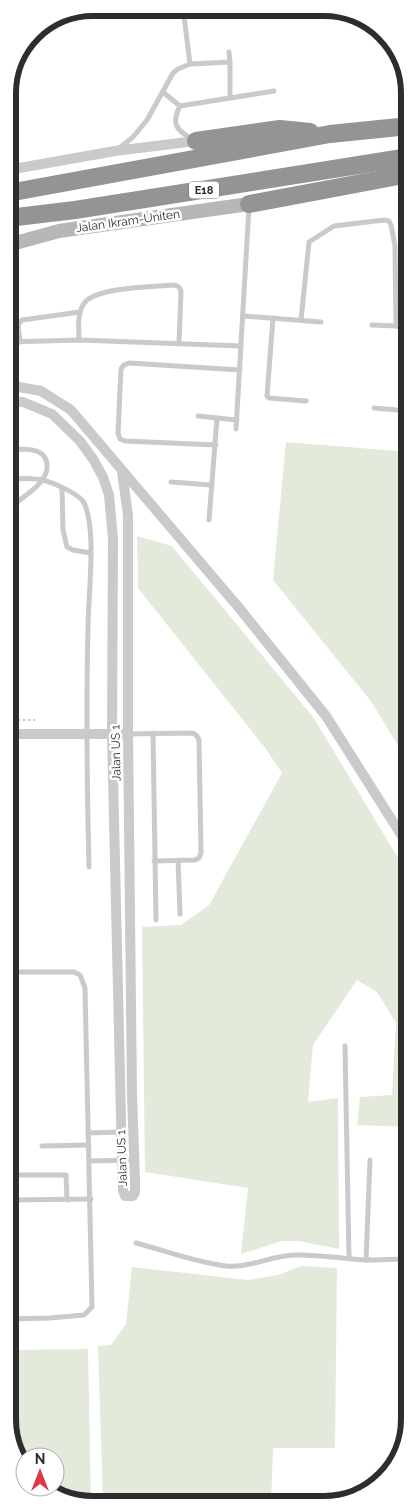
<svg xmlns="http://www.w3.org/2000/svg" width="417" height="1512" font-family="Raleway,sans-serif">
	<style>
		.green { fill: #e3eadc }
		.lines { fill: none; stroke-linecap: round; stroke-linejoin: round }
		.path { stroke: #cacaca; stroke-width: 2; stroke-dasharray: 2.5 2.5; stroke-linecap: butt }
		.lane { stroke: #cacaca; stroke-width: 5 }
		.street { stroke: #cacaca; stroke-width: 10 }
		.secondary { stroke: #b7b7b7; stroke-width: 14 }
		.highway { stroke: #949494; stroke-width: 18 }
		.labels { text-anchor: middle; dominant-baseline: central; stroke-width: 5; stroke-linejoin: round; paint-order: stroke }
		.shield { fill: #fff; stroke: #6c6c6c; stroke-width: 1 }
		.shield-label { font-size: 11px; font-weight: bold; fill: #2d2d2d }
		.street-label { font-size: 12px; fill: #2d2d2d; stroke: #fff }
		.rim { fill: none; stroke: #2d2d2d; stroke-width: 6 }
	</style>
	<rect width="100%" height="100%" fill="#fff"/>
	<g class="green">
		<polygon points="286,442 409,452 409,763 370,700 273,580"/>
		<polygon points="137,536 172,546 313,717 409,876 409,1127 357,1125 360,1097 392,1095 396,1023 377,992 357,980 313,1045 308,1102 338,1098 339,1249 298,1241 282,1241 241,1254 248,1188 145,1172 142,927 181,925 209,905 282,773 266,749 138,588"/>
		<polygon points="301,1266 337,1268 335,1448 273,1448 271,1503 103,1503 98,1346 111,1345 126,1324 132,1267 248,1280 278,1275"/>
		<polygon points="88,1349 91,1503 76,1503 49,1487 55,1487 55,1457 25,1457 25,1467 8,1430 8,1350"/>
	</g>
	<g class="lines">
		<polyline class="path" points="8,720 35,720"/>
		<g class="lane">
			<polyline points="185,12 184,16 190,64"/>
			<polyline points="229,52 230,62"/>
			<polyline points="164,93 180,106"/>
			<path d="M 193,139 C 176,131 171,123 180,106 L 274,91"/>
			<polyline points="118,149 133,137 147,120 173,73 178,69 190,64 230,62 230,97"/>
			<polyline points="243,316 321,322"/>
			<polyline points="273,318 267,396 269,398 306,401"/>
			<polyline points="301,320 309,242 334,226 384,220 389,221 391,225 395,246 396,326"/>
			<polyline points="372,325 396,326 409,330"/>
			<path d="M 79,340 C 79,329 77,315 83,305 C 92,287 152,287 172,285 C 177,285 180,286 181,292 L 179,343"/>
			<polyline points="8,342 79,340 241,346"/>
			<polyline points="20,342 18,325 22,320 80,312"/>
			<polyline points="374,408 409,411"/>
			<polyline points="198,416 217,418"/>
			<polyline points="236,429 249,207"/>
			<polyline points="216,445 125,441 120,439 118,433 121,369 124,365 129,363 240,370"/>
			<path d="M 8,450 C 21,449 45,446 47,464 C 48,472 44,479 38,485 C 32,491 24,497 17,502 L 8,502"/>
			<path d="M 8,479 C 19,479 32,477 42,480 C 52,482 80,494 84,503 C 97,528 88,598 88,628 C 86,708 87,787 89,867"/>
			<polyline points="171,482 211,485"/>
			<polyline points="62,488 63,530 67,547 73,550 91,553"/>
			<polyline points="209,520 217,418 237,420"/>
			<polyline points="153,733 156,920"/>
			<polyline points="128,734 193,733 197,736 199,740 201,853 199,858 195,860 154,861"/>
			<polyline points="178,860 180,914"/>
			<polyline points="8,972 74,972 80,975 85,988 92,1307 84,1315 50,1318 8,1319"/>
			<polyline points="345,1046 349,1258"/>
			<polyline points="88,1133 121,1132"/>
			<polyline points="42,1146 89,1145"/>
			<polyline points="89,1161 134,1160"/>
			<polyline points="8,1175 66,1175 67,1200"/>
			<polyline points="8,1200 91,1199"/>
			<path d="M 136,1243 C 167,1251 195,1262 226,1266 C 249,1268 271,1256 294,1255 C 318,1254 343,1259 367,1260 C 381,1260 395,1259 409,1259"/>
			<polyline points="366,1260 370,1160"/>
		</g>
		<g class="street">
			<polyline points="8,170 115,151 196,141"/>
			<polyline points="8,385 41,391 71,410 240,609 326,716 409,847"/>
			<polyline points="8,401 23,402 52,414 80,441 93,459 103,477 109,495 113,539 112,734 122,1161 123,1191 125,1196 133,1196 135,1192 135,1181 132,1095 128,734 128,515 122,472"/>
			<polyline points="8,734 128,734"/>
		</g>
		<polyline class="secondary" points="8,245 59,231 249,204"/>
		<g class="highway">
			<polyline points="196,141 280,129 310,132"/>
			<polyline points="8,193 330,134 409,126"/>
			<polyline points="249,204 409,174"/>
			<polyline points="8,218 75,210 409,157"/>
		</g>
	</g>
	<g class="labels">
		<rect class="shield" x="189" y="181.5" width="30" height="17" rx="4"/>
		<g class="shield-label">
			<text x="204" y="190">E18</text>
		</g>
		<g class="street-label">
			<text transform="translate(128 221) rotate(-8)">Jalan Ikram-Uniten</text>
			<text transform="translate(116 753) rotate(-91)">Jalan US 1</text>
			<text transform="translate(122 1158) rotate(-92)">Jalan US 1</text>
		</g>
	</g>
	<path d="M0 0H417V1512H0ZM93 16H324A77 77 0 0 1 401 93V1419A77 77 0 0 1 324 1496H93A77 77 0 0 1 16 1419V93A77 77 0 0 1 93 16Z" fill="#fff" fill-rule="evenodd"/>
	<path class="rim" d="M93 16H324A77 77 0 0 1 401 93V1419A77 77 0 0 1 324 1496H93A77 77 0 0 1 16 1419V93A77 77 0 0 1 93 16Z"/>
	<g transform="translate(40 1472)"><circle r="24" fill="#ffffff" stroke="#ababab"/>
	<path d="M0-4L9 19L0 12L-9 19Z" fill="#d83b46"/>
	<text y="-8" font-size="14" font-weight="bold" text-anchor="middle" fill="#2d2d2d">N</text>
	</g>
</svg>
